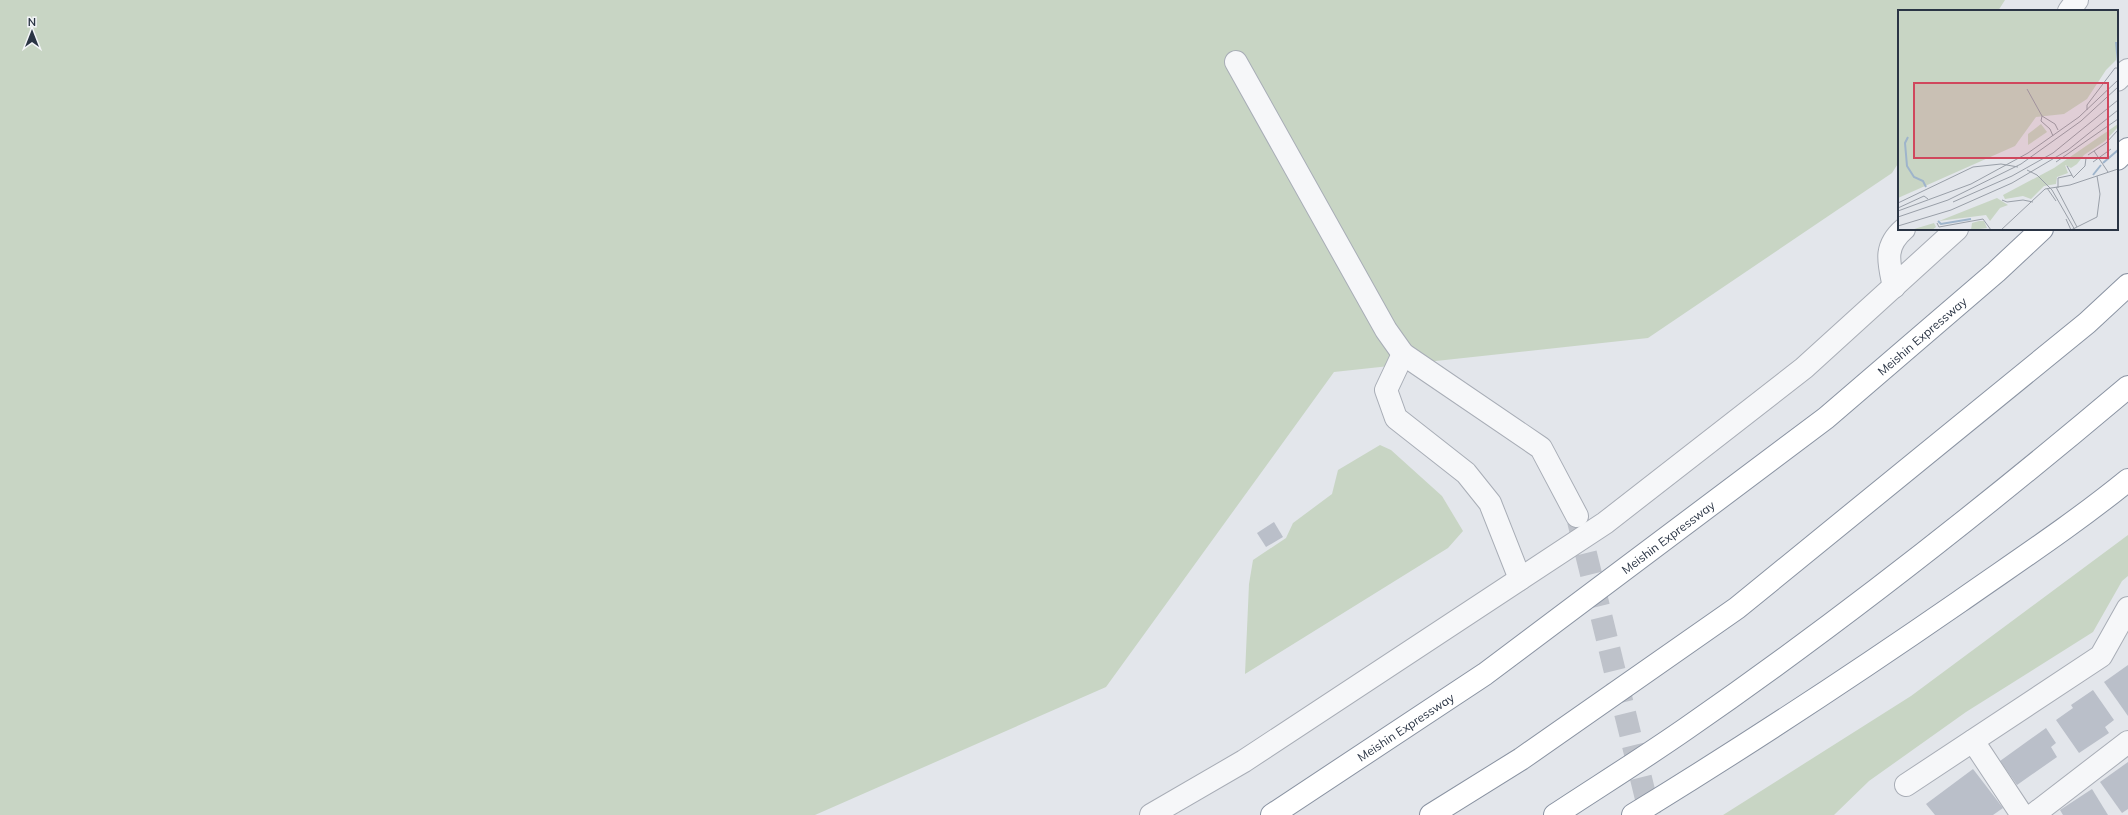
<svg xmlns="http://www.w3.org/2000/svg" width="2128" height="815" font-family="Mulish,sans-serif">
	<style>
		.green { fill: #c8d5c4 }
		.building { fill: #babfc9 }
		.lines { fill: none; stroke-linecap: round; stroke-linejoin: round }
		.minor-tunnel { stroke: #bec2ca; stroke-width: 22; stroke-dasharray: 22 11; stroke-linecap: butt }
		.minor-casing { stroke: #a8adb6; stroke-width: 24 }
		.motorway-casing { stroke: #8a93a2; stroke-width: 24 }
		.minor { stroke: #f6f7f9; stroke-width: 22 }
		.motorway { stroke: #fff; stroke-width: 22 }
		.labels { text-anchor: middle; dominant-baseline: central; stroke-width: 3; stroke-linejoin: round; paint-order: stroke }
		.street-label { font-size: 12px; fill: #2a3444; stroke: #f3f5f8 }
		.inset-river { fill: none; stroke: #9eb4cb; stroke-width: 2 }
		.inset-road { fill: none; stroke: #999fa8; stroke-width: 1 }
		.view { fill: #d0475d; fill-opacity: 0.15; stroke: #d0475d; stroke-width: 2 }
		.inset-edge { fill: none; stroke: #2a3444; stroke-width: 2 }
	</style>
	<rect width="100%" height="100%" fill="#e3e6eb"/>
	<g class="green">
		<polygon points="0,0 2005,0 1998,11 1899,11 1899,162 1892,173 1648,338 1334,372 1106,687 815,815 0,815"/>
		<polygon points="1380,445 1391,450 1442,496 1463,531 1448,548 1245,674 1249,584 1253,560 1286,538 1293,523 1332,494 1338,470"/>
		<polygon points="2128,535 2128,576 2122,581 2093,632 1966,712 1869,781 1834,815 1723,815 1911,696"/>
	</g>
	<g class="building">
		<polygon points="1274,522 1283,537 1266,547 1257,533"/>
		<polygon points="2128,665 2128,716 2104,682"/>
		<polygon points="2093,690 2114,720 2105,727 2109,733 2079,753 2056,720 2073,708 2071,705"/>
		<polygon points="2046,728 2056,743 2051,747 2057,757 2017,785 2000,761"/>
		<polygon points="2128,762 2128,809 2122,813 2100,782"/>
		<polygon points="1973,769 2003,808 1993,815 1935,815 1926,804"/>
		<polygon points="2092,789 2108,815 2063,815 2060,810"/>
	</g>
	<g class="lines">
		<polyline class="minor-tunnel" points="1578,521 1650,815"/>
		<g class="minor-casing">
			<g id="minor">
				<polyline points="2069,11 2077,0"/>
				<polyline points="1236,62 1386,330 1403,354 1541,448 1577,516"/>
				<polyline points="2117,80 2128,70"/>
				<path d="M 1894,287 C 1889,263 1883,247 1904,229"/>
				<polyline points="1403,354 1386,390 1396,418 1466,473 1490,503 1520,579"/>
				<polyline points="1973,741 2022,815"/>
				<polyline points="1906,785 2101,656 2128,608"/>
				<polyline points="1151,815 1244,761 1605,523 1804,368 1957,229"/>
				<polyline points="2033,815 2128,742"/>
			</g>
		</g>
		<g class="motorway-casing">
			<g id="motorway">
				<polyline points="2117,159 2128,149"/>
				<path id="s1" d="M 1272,815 L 1485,674 L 1826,418 L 1996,272 L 2042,229"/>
				<polyline points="1431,815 1521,759 1737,608 2087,323 2128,285"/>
				<path d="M 1555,815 C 1599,786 1644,758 1687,728 C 1840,622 1986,507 2128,387"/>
				<path d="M 1633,815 C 1744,747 1852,676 1959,602 C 2016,562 2074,524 2128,480"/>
			</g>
		</g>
		<use href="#minor" class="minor"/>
		<use href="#motorway" class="motorway"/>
	</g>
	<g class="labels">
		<g class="street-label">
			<text stroke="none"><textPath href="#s1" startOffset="808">Meishin Expressway</textPath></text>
			<text stroke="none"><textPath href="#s1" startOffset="484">Meishin Expressway</textPath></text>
			<text stroke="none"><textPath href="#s1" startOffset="160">Meishin Expressway</textPath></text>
		</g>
	</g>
	<g transform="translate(1898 10)">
		<rect width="220" height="220" fill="#e3e6eb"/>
		<path d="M 0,0 L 220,0 L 218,50 L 208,60 L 189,89 L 166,104 L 138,107 L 117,136 L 0,188 ZM 143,114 L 149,122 L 130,135 L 130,124 ZM 220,114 L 220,117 L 207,131 L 186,145 L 179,154 L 173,158 L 167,155 L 170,163 L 159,167 L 158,174 L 146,176 L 133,189 L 125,186 L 107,189 L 105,185 L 156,158 ZM 99,188 L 110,195 L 102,198 L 92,211 L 88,205 L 41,211 ZM 81,211 L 86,211 L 89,218 L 73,220 L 74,213 ZM 36,213 L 38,217 L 34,220 L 13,220 Z" fill="#c8d5c4"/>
		<path class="inset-river" d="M 218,32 L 220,53M 10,127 L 7,133 L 9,156 L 16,167 L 25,171 L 28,177M 205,153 L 220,140M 195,165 L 203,155M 40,211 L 43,214 L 73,209"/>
		<path class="inset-road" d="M 129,79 L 144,106 L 157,114 L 160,120M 189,100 L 189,95 L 217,58 L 220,58M 144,106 L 143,111 L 152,119 L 155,126M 196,141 L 210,162M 190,145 L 208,133 L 220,120M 158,152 L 220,109M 195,152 L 213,139M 169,156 L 175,167M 129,160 L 139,165 L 154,180 L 177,220M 199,166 L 202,184 L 199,207M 175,168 L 187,156 L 188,148M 158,177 L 179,217M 149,178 L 158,191M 160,178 L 160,168 L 174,165M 104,190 L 109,192 L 125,190 L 135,192M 55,192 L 114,166 L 155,143 L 220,90M 0,193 L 75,157 L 103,154 L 120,157M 0,198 L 26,186 L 30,189M 0,201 L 73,174 L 130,143 L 181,107 L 220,70M 0,207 L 50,190 L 123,154 L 183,111 L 220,77M 168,209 L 173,220M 39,213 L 41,217 L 85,209 L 93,220M 0,216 L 53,200 L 114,173 L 170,140 L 220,100M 103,220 L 147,179 L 172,175 L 220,159M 173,220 L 199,207"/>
		<path class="view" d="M 16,73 L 210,73 L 210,148 L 16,148 Z"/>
		<rect width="220" height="220" class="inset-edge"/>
	</g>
	<g transform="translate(32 32)" stroke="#f3f5f8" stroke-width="3" paint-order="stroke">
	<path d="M0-3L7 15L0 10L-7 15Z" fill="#2a3444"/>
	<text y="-6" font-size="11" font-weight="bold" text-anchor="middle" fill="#2a3444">N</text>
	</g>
</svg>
